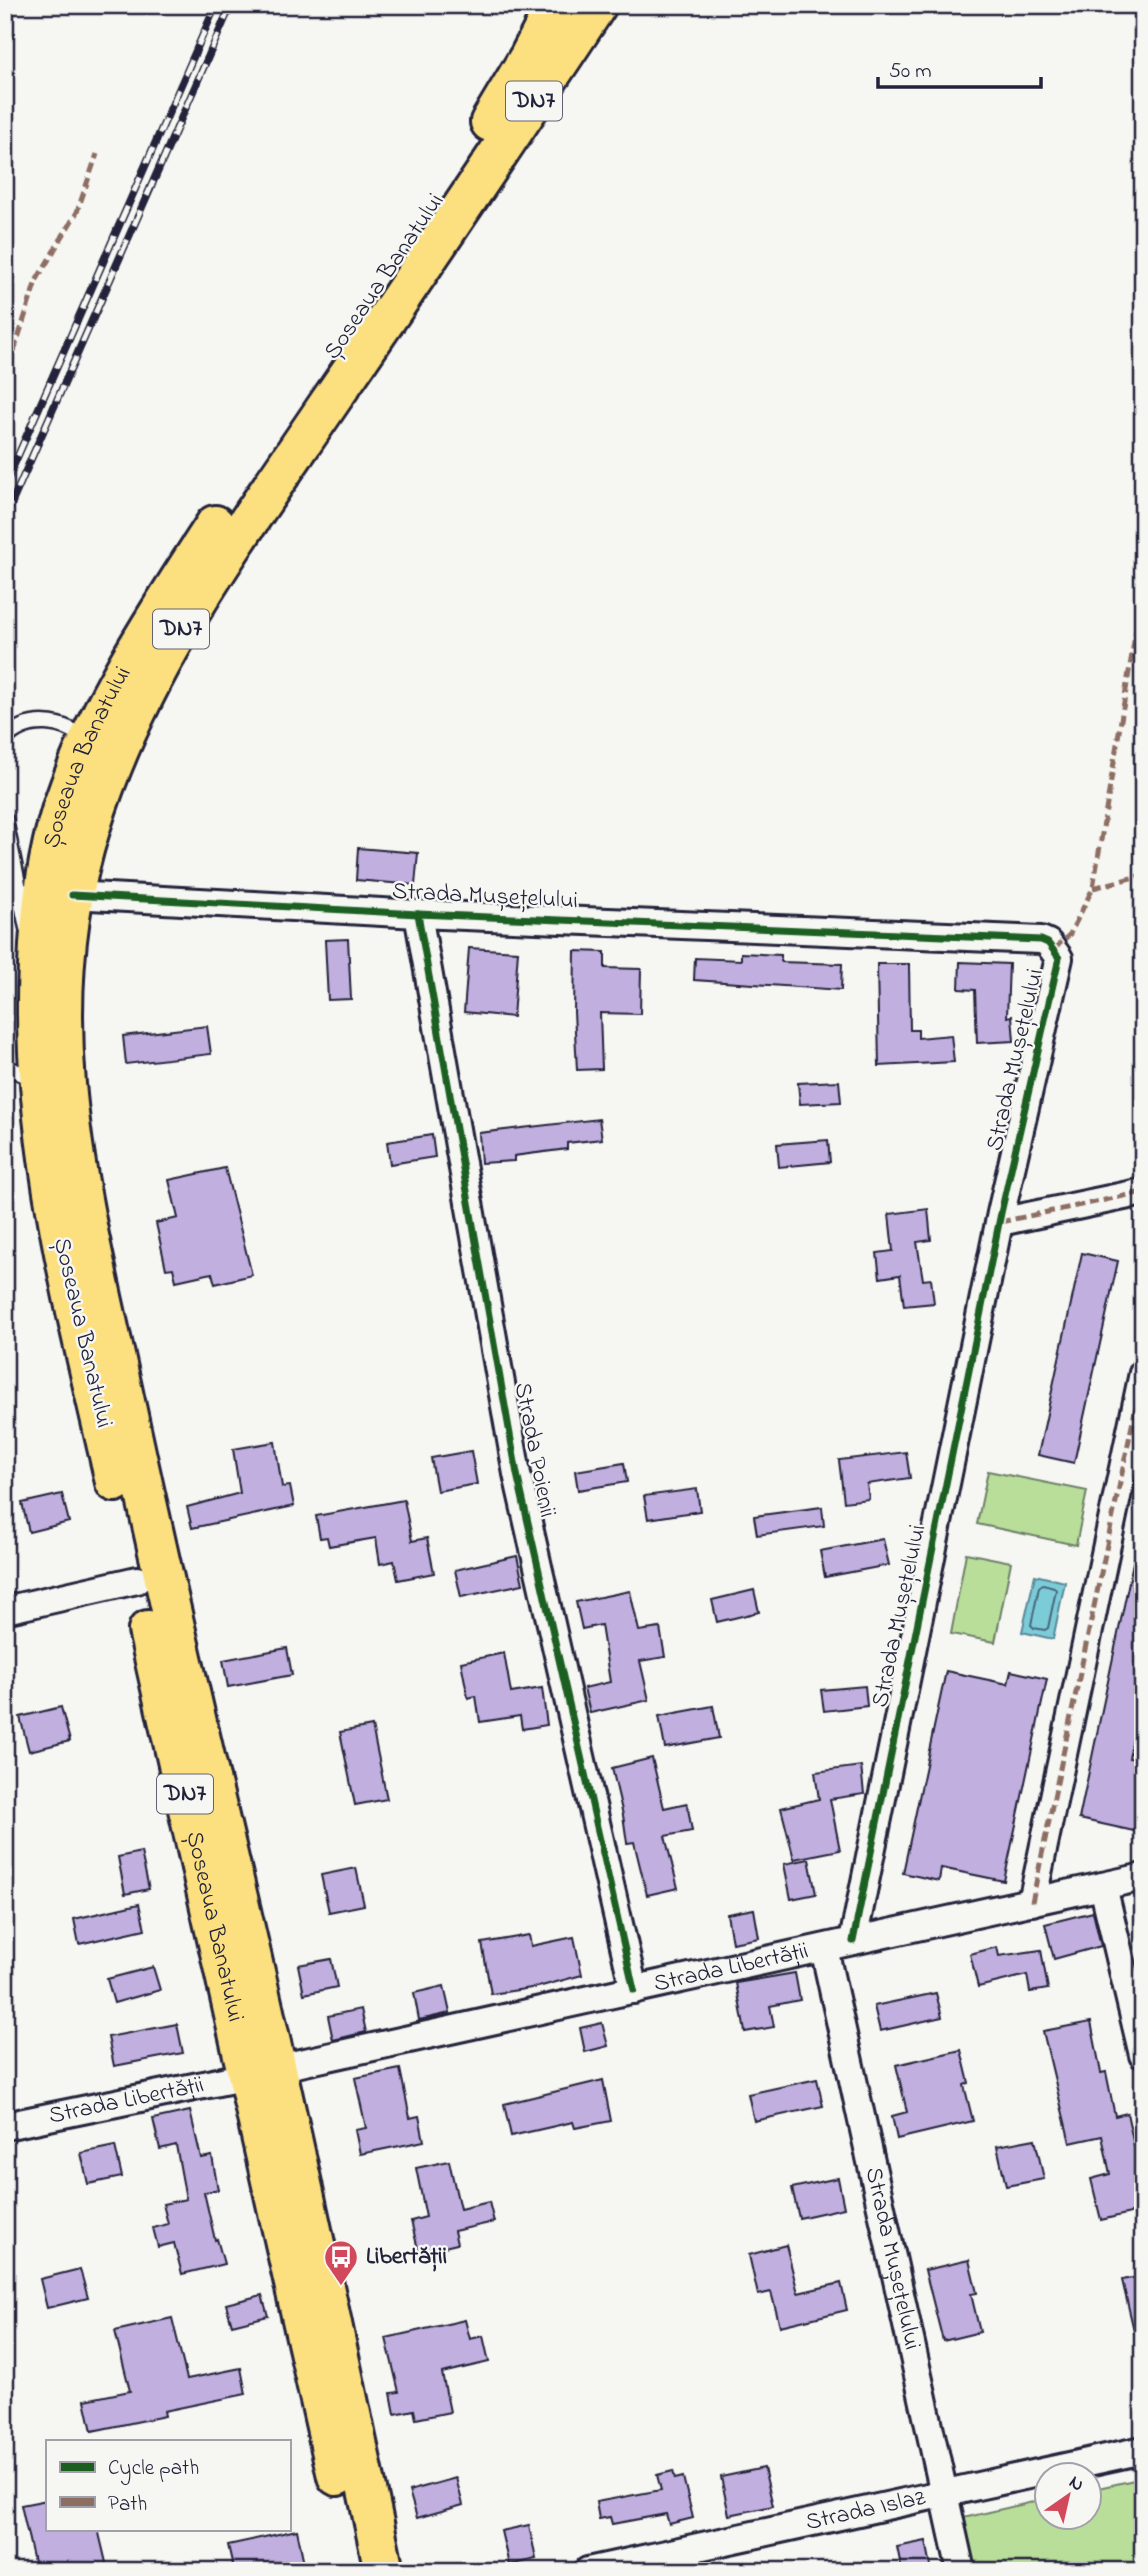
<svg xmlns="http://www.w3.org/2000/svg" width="1148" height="2576" font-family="'Indie Flower',sans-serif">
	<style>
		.green { fill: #b9de99; stroke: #6e806a; stroke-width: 2 }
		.water { fill: #7cccd8; stroke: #588899; stroke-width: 2 }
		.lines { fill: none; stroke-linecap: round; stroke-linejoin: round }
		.shore { stroke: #46667a; stroke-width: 2 }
		.building { fill: #c1afdf; stroke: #22223b; stroke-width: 2 }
		.service-casing { stroke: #22223b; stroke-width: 19 }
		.minor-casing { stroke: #22223b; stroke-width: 32 }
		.primary-casing { stroke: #22223b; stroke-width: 44 }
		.service { stroke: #f6f6f2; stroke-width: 14 }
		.minor { stroke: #f6f6f2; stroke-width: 26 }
		.primary { stroke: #fce080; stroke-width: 38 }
		.rail-casing { stroke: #22223b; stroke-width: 8 }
		.rail { stroke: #f6f6f2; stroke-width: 5; stroke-dasharray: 16; stroke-linecap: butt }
		.quiet { stroke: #8d6e63; stroke-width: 5; stroke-dasharray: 10 5; stroke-linecap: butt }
		.cycleway-casing { stroke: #f6f6f2; stroke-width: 11 }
		.cycleway { stroke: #1b5e20; stroke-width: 7 }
		.labels { text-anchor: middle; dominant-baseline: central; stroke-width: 5; stroke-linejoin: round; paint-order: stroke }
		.shield { fill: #f6f6f2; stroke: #626272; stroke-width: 2 }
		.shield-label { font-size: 23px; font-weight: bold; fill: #22223b }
		.street-label { font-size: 24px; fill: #22223b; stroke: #f6f6f2 }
		.poi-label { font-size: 24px; font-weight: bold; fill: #22223b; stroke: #f6f6f2; text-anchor: start }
	</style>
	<rect width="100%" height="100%" fill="#f6f6f2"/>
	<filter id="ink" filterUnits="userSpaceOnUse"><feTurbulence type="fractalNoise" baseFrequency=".0143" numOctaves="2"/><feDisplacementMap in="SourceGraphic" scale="14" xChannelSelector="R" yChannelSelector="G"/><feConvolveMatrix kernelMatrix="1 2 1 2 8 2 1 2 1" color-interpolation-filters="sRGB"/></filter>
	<g filter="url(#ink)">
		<g class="green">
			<polygon points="988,1471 1087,1491 1076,1545 977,1524"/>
			<polygon points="966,1553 1011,1562 995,1642 951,1634"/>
			<polygon points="1143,2478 1143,2571 970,2571 959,2519 1046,2499 1046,2516 1088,2516 1089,2490"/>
		</g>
		<polygon class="water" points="1035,1575 1065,1582 1053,1639 1022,1632"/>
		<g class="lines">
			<polygon class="shore" points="1043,1584 1054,1587 1056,1590 1048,1628 1045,1630 1034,1628 1031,1625 1039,1587"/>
		</g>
		<g class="building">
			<polygon points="358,848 418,853 415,885 356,880"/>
			<polygon points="348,939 351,999 328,1000 325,940"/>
			<polygon points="469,948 518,951 513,1017 464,1012"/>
			<polygon points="575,951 605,952 605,968 641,969 640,1014 600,1013 602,1069 577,1070 574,1012"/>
			<polygon points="741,953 781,955 781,962 842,964 841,990 694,980 695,958 741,960"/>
			<polygon points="960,962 1009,964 1007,1017 1012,1016 1014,1041 977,1043 975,990 959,989"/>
			<polygon points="877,964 909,964 910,1030 918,1030 918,1038 951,1035 954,1062 879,1066"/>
			<polygon points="207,1026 211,1054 126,1064 123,1036"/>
			<polygon points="839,1081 841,1102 800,1104 798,1083"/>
			<polygon points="599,1119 602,1139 567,1143 567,1149 514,1156 514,1161 481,1163 479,1133"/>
			<polygon points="432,1135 435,1157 390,1164 387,1142"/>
			<polygon points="828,1140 830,1162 779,1167 777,1144"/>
			<polygon points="225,1168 252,1275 215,1284 212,1273 176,1281 173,1268 166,1269 156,1223 178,1218 169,1180"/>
			<polygon points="928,1209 931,1240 917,1242 923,1280 931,1279 934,1303 904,1306 900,1275 880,1278 877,1253 893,1251 889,1214"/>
			<polygon points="1082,1253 1118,1261 1074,1463 1038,1455"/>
			<polygon points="275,1442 282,1487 290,1486 294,1506 192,1528 187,1507 240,1493 233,1449"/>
			<polygon points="471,1451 477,1484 437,1491 431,1458"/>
			<polygon points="906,1452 910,1478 867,1484 869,1499 844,1502 839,1460"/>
			<polygon points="624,1463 627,1482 578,1490 575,1471"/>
			<polygon points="697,1489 700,1511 648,1519 644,1496"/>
			<polygon points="62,1494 69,1522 29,1532 22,1503"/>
			<polygon points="404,1500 412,1541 427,1538 434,1573 398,1580 394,1561 380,1564 376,1538 329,1546 327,1537 320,1538 316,1516"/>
			<polygon points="822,1507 824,1526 757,1535 754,1516"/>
			<polygon points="883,1539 889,1565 825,1577 820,1551"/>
			<polygon points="1135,1553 1143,1554 1143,1691 1129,1758 1143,1759 1143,1833 1079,1819"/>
			<polygon points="517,1556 523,1584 461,1597 455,1570"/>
			<polygon points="754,1590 759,1612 717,1622 712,1600"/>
			<polygon points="630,1591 639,1631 660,1628 665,1657 640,1661 649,1700 590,1713 584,1688 610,1682 601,1625 582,1629 576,1602"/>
			<polygon points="287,1648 292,1675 228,1687 223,1660"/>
			<polygon points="504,1653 511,1693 542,1688 547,1725 522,1729 520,1716 480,1722 476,1696 468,1698 461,1662"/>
			<polygon points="946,1671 1008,1684 1011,1671 1047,1679 1004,1881 941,1868 939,1881 903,1873"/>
			<polygon points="865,1686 867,1706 824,1711 821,1690"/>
			<polygon points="713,1706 719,1738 665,1748 659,1716"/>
			<polygon points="61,1707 70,1741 29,1751 20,1717"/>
			<polygon points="372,1726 387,1799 355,1805 340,1732"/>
			<polygon points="652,1758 664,1808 687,1803 692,1831 665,1836 678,1888 647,1895 634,1842 627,1843 623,1815 612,1768"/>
			<polygon points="861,1766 864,1794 830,1799 840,1850 794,1859 781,1808 819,1799 815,1772"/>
			<polygon points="141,1852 149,1889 125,1894 118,1857"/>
			<polygon points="809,1859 816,1894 791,1899 784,1864"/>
			<polygon points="356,1868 364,1905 329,1912 321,1875"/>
			<polygon points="139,1904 145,1929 79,1944 74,1919"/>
			<polygon points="754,1909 759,1938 732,1943 727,1914"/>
			<polygon points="1093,1912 1101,1946 1054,1959 1045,1924"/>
			<polygon points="529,1935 531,1946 574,1937 582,1975 538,1987 491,1994 482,1943"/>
			<polygon points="997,1947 999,1956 1041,1950 1048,1989 1030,1992 1027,1975 978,1987 970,1954"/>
			<polygon points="331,1959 337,1987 304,1994 298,1965"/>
			<polygon points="153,1967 160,1990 114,2003 107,1979"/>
			<polygon points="795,1973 800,2000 770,2006 774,2027 745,2032 736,1983"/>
			<polygon points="444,1986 450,2013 419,2020 414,1993"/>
			<polygon points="936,1993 942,2017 880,2031 874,2006"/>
			<polygon points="361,2009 366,2032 333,2040 328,2016"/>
			<polygon points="1091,2022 1101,2073 1106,2072 1115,2116 1127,2113 1143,2187 1143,2210 1101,2220 1091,2179 1110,2174 1102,2136 1070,2143 1043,2031"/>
			<polygon points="602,2023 608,2046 585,2052 580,2028"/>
			<polygon points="177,2024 183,2053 114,2066 108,2037"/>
			<polygon points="961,2050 969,2083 964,2085 973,2121 897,2139 892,2116 907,2112 896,2065"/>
			<polygon points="400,2069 410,2118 419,2116 424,2141 360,2154 355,2130 366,2128 355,2078"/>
			<polygon points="817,2079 823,2106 754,2121 748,2094"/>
			<polygon points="603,2080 611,2121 575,2128 573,2122 511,2136 504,2104"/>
			<polygon points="190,2111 201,2158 212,2156 218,2190 204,2192 215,2240 217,2239 224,2264 182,2274 174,2243 158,2247 153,2228 168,2224 163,2204 186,2199 176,2145 160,2149 153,2119"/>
			<polygon points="1035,2139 1044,2179 1006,2186 997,2146"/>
			<polygon points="115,2146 122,2177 88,2184 81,2153"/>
			<polygon points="449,2161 460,2209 489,2202 494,2222 454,2231 457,2244 419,2253 411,2221 426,2217 416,2168"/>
			<polygon points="838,2178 844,2208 799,2218 792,2188"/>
			<polygon points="786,2245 798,2293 841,2283 847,2310 780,2326 771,2292 758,2295 749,2255"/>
			<polygon points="969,2260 977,2293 971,2294 980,2332 943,2341 925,2270"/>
			<polygon points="80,2269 88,2298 47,2308 40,2279"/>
			<polygon points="1143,2276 1143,2338 1136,2339 1122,2280"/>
			<polygon points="262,2295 268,2316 232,2325 226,2304"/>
			<polygon points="172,2318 187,2379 241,2368 246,2394 164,2411 165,2416 92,2431 85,2400 130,2391 115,2331"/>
			<polygon points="465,2320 470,2339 483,2336 489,2362 442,2373 450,2412 416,2419 414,2410 395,2414 391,2393 399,2392 386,2338"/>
			<polygon points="764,2468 773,2506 729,2515 721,2477"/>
			<polygon points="673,2471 675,2479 683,2477 693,2518 669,2524 666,2514 612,2524 610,2517 599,2519 596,2502 661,2490 657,2475"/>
			<polygon points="456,2478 463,2505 417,2518 409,2491"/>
			<polygon points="47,2500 47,2529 98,2529 108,2571 36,2571 21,2505"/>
			<polygon points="529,2525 536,2559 509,2565 501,2531"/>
			<polygon points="297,2530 304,2563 267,2571 234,2571 228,2545"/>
			<polygon points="926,2541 932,2571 902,2571 897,2547"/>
		</g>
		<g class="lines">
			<g class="service-casing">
				<g id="service">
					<path d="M 5,739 C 27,716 64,719 86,741"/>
					<polyline points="5,820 27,928"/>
					<polyline points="5,910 23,891"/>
					<polyline points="5,1067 36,1079"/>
				</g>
			</g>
			<g class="minor-casing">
				<g id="minor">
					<polyline points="72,895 418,914 1041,940 1048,943 1059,958 1001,1213 853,1941"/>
					<polyline points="418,914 517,1474 634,1990"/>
					<polyline points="1000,1222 1143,1192"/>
					<polyline points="5,1610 137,1580"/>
					<polyline points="1103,1886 1143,2055"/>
					<polyline points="1032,1902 1143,1373"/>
					<path id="s1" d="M 824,1948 L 961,2571"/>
					<path id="s2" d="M 278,2068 L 1143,1877"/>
					<path id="s3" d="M 5,2126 L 247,2076"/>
					<path id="s4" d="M 588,2571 L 1143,2450"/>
				</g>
			</g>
			<g class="primary-casing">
				<g id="primary">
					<polyline points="490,122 529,57 556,5"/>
					<path id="s5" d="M 115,1482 C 77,1312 29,1141 38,965 C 40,912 46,860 62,808 C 96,706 157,614 215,525"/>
					<path id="s6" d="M 148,1630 L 337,2476"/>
					<path d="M 384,2571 C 333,2327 282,2084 225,1842 C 190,1694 156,1546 124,1397 C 83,1206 29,1020 91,826 C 139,671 237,539 327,406 C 418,273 508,140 597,5"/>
				</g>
			</g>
			<use href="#service" class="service"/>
			<use href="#minor" class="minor"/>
			<use href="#primary" class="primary"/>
			<g class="rail-casing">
				<g id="rail">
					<polyline points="5,485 216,5"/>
					<polyline points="5,518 231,5"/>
				</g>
			</g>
			<use href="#rail" class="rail"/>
			<g class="quiet">
				<polyline points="5,380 36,281 77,212 97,154"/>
				<polyline points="1093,888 1143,875"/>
				<polyline points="1054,949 1070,934 1093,888 1143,588"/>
				<polyline points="1000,1222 1143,1192"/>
				<polyline points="1032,1902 1143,1373"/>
			</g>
			<g class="cycleway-casing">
				<g id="cycleway">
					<polyline points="72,895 418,914 1041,940 1048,943 1059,958 1001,1213 853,1941"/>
					<polyline points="418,914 517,1474 634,1990"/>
				</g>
			</g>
			<use href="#cycleway" class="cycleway"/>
		</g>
	</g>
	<defs>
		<g id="bus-pin" transform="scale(1.75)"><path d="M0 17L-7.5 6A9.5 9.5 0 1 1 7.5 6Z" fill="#d1495b" stroke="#f6f6f2"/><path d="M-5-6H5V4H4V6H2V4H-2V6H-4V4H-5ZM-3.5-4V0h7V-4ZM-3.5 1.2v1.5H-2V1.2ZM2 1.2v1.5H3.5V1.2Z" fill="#fff"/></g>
	</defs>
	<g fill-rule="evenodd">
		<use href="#bus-pin" x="341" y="2257"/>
	</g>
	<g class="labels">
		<g class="shield">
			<rect x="506" y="81.5" width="56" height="39" rx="5"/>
			<rect x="153" y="609.5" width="56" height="39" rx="5"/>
			<rect x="157" y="1774.5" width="56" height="39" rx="5"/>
		</g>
		<g class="shield-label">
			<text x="534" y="101">DN7</text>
			<text x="181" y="629">DN7</text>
			<text x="185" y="1794">DN7</text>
		</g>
		<g class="street-label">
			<text transform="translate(385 277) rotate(-56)">Șoseaua Banatului</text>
			<text stroke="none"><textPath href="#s5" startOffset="740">Șoseaua Banatului</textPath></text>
			<text transform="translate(485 897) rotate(3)">Strada Mușețelului</text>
			<text transform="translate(1016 1060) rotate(-77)">Strada Mușețelului</text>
			<text transform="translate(82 1333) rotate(77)">Șoseaua Banatului</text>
			<text transform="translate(534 1450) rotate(79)">Strada Poienii</text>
			<text transform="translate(900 1616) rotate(-78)">Strada Mușețelului</text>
			<text stroke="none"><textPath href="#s6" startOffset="304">Șoseaua Banatului</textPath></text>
			<text stroke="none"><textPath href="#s2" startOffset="464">Strada Libertății</textPath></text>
			<text stroke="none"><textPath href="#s3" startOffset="124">Strada Libertății</textPath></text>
			<text stroke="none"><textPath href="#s1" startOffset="318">Strada Mușețelului</textPath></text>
			<text stroke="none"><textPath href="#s4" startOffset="284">Strada Islaz</textPath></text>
		</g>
		<g class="poi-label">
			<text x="366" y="2257">Libertății</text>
		</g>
	</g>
	<rect width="1148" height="2576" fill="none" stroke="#f6f6f2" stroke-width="28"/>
	<rect x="14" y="14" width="1120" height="2548" fill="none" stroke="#22223b" stroke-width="2.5" filter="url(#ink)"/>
	<rect x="46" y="2440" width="245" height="91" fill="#f6f6f2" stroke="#a1a1a9" stroke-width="2"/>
	<rect x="60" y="2462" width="35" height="10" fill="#1b5e20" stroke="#a1a1a9" stroke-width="2"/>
	<text x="108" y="2474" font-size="21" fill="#22223b">Cycle path</text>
	<rect x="60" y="2497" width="35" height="10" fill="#8d6e63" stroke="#a1a1a9" stroke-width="2"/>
	<text x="108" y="2510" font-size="21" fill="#22223b">Path</text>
	<g transform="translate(1068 2496) rotate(34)"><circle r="33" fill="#f6f6f2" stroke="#a1a1a9" stroke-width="2"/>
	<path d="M0-5L12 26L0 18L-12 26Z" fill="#d1495b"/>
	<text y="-10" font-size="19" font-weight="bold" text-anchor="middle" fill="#22223b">N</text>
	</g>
	<path d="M878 77v10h163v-10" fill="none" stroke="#22223b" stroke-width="3.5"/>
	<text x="889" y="77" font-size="21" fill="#22223b" stroke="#f6f6f2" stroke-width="5" paint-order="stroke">50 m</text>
</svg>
